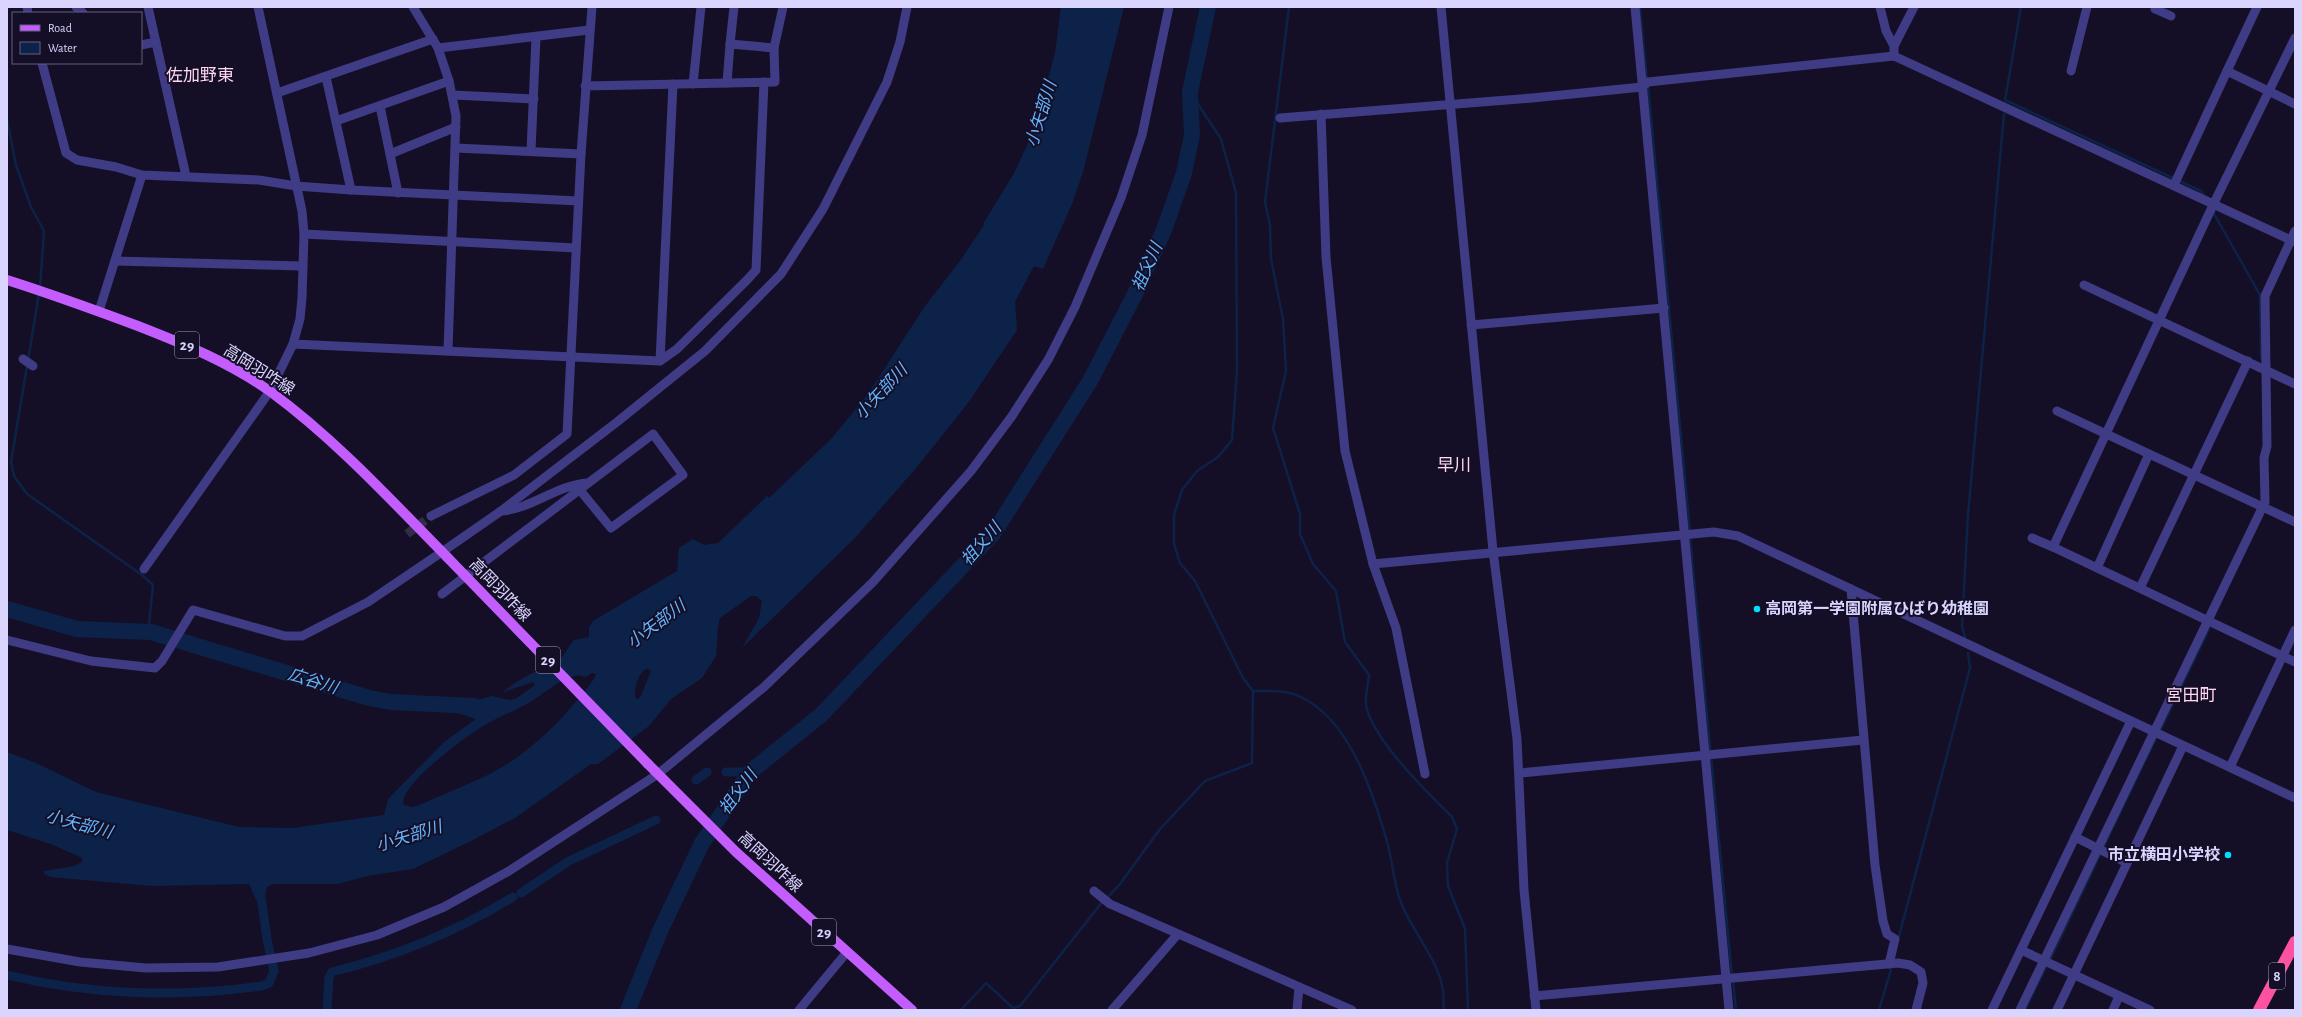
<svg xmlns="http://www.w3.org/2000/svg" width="2302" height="1017" font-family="'Alegreya Sans','Noto Sans JP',sans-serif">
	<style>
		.water { fill: #0d2248; fill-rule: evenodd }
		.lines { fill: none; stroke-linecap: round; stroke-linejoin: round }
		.stream { stroke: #0d2248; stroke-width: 2.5 }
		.canal { stroke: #0d2248; stroke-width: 9 }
		.river { stroke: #0d2248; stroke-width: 16 }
		.minor-tunnel { stroke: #322d47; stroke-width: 9; stroke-dasharray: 9 4.5; stroke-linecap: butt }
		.minor { stroke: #3f3b85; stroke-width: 9 }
		.major { stroke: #c45dfe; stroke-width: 10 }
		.highway { stroke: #fd51a1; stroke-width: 12 }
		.major-bridge { stroke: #c45dfe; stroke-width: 10 }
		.poi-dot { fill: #03e0fd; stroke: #140f26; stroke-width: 1.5 }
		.labels { text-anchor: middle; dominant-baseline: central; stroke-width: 4; stroke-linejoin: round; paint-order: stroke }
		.shield { fill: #140f26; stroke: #9f9abe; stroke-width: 1 }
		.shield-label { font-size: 15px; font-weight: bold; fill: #dad5ff }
		.street-label { font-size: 16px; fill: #dad5ff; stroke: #140f26 }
		.poi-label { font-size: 16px; font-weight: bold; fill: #dad5ff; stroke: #140f26; text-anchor: start }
		.neighbourhood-label { font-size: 17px; fill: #ffd7f0; stroke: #140f26 }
		.water-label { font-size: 17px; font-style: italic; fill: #64b4fe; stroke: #140f26 }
	</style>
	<rect width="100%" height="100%" fill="#140f26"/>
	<path class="water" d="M 1061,7 L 1124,7 L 1083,172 L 1072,204 L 1043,269 L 1034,266 L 1015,302 L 1017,330 L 968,403 L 917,467 L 854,539 L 742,648 L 759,618 L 762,601 L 756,596 L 751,596 L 720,618 L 718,627 L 716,656 L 702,678 L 671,699 L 649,726 L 598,764 L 591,764 L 515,818 L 471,841 L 413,869 L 367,876 L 338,884 L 273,884 L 267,887 L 263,901 L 257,902 L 249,884 L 152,886 L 50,877 L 44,874 L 44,871 L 74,866 L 82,862 L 82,858 L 51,844 L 7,830 L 7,752 L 36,763 L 96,792 L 239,827 L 292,828 L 384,815 L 388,799 L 444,742 L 476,719 L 452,711 L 453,698 L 478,700 L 491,696 L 510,700 L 517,698 L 535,685 L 533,682 L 504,692 C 507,685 549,665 559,659 C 566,655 568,646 574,640 L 589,637 L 589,627 L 593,621 L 677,571 L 679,548 L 693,539 L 704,545 L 718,543 L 767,496 L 769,498 L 832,438 L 868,394 L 925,306 L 960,261 L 984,225 L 983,224 L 1013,175 L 1026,148 L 1041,105 L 1055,53 ZM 646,669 L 651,670 L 650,673 L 640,698 L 636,699 C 633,690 638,673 646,669 ZM 592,673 L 596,674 L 594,679 C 572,708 549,734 519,756 C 491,777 454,789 422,804 L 412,807 L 404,805 C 396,787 468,735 483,726 C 498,717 515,711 530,702 C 545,693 558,680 575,676 C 579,674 582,677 586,677 Z"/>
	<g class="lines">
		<g class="stream">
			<path d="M 1289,7 L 1265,202 L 1270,225 L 1271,259 L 1283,319 L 1286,371 L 1273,428 L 1300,514 L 1300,534 L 1313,564 L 1336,591 L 1345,642 L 1369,675 C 1368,684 1365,696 1366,705 C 1372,739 1428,793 1452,817 L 1457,829 L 1447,863 L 1448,886 L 1465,929 L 1468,1010"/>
			<polyline points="1640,7 1647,80"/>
			<polyline points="2021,7 2005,100 2201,191 2205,197"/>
			<polyline points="1648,85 1690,532"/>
			<polyline points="7,119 16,165 31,207 44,231 40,288"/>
			<polyline points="2213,212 2260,295 2261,358"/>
			<polyline points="28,361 39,293"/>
			<polyline points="27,366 11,462 14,476 27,494 142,575 153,585 149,624 151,632"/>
			<polyline points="1690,537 1732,976"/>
			<polyline points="1965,637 1962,626 1968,515 2004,114"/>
			<path d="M 1253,691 C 1268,691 1287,690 1301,697 C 1349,720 1372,790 1386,838 C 1392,857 1393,878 1399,897 C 1412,937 1449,966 1443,1010"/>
			<polyline points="2160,731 2209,629"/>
			<polyline points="2103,848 2157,736"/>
			<polyline points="1107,898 1120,884 1160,829 1205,781 1252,763 1253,691 1243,678 1195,581 1180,563 1174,544 1174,515 1182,490 1197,471 1218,457 1232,440 1237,370 1236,193 1221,139 1190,92"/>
			<polyline points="1898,940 1970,668 1968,653"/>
			<polyline points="2050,960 2101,853"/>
			<polyline points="1733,981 1736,1010"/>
			<polyline points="961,1010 986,983 1013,1008 1020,1006 1103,901"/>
			<polyline points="1879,1010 1892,966"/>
			<polyline points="2025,1010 2047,965"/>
		</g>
		<g class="canal">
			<polyline points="726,772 750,772"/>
			<polyline points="696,780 707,772"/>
			<polyline points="521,893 569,861 656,820"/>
			<path d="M 7,975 C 89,995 178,998 262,986 L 269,983 L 274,971 L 267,939 L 260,889"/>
			<path d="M 327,1010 L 329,977 L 332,972 C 397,956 456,932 513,897"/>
		</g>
		<g class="river">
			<polyline points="7,609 77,629 151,632 369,698 391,702 474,706"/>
			<polyline points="628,1010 660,931 702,843 750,772 821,715 993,534 1090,381 1135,294 1164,230 1184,173 1192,135 1190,92 1208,7"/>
		</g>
		<polyline class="minor-tunnel" points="407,534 431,516"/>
		<g class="minor">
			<polyline points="27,7 28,13"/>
			<polyline points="76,7 83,13"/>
			<polyline points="148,7 186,176"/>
			<polyline points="413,7 438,48 449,81 456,116 448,351"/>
			<polyline points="1441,7 1493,551 1517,739 1524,890 1536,1010"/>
			<polyline points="1635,7 1729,1010"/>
			<polyline points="1880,7 1886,31 1894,46 1894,56"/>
			<polyline points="2257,7 2227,71 2295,104"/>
			<polyline points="2155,9 2171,16"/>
			<polyline points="2295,38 2214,203 2053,547 2295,662"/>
			<polyline points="730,44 734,7"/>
			<polyline points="141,45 156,42"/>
			<polyline points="1894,46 1914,7"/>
			<polyline points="438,48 589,30"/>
			<polyline points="42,63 66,153 77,160 116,167 142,175 259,180 296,186 351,190 578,201"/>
			<polyline points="2071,71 2087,7"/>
			<polyline points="326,77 351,190"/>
			<polyline points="727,83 730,44 774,48"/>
			<polyline points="693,84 701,7"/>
			<polyline points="585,86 775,82 774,48 783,7"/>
			<polyline points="277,93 433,39"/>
			<polyline points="453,95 534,99"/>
			<polyline points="380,106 398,193"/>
			<polyline points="1321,114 1326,257 1345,451 1373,564 1396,628 1425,774"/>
			<polyline points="1280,118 1532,98 1642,87 1648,82 1894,56 2295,242"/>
			<polyline points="336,121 449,81"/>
			<polyline points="455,148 581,154"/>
			<polyline points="531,151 536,37"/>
			<polyline points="390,154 456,127"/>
			<polyline points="2174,185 2227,71"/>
			<polyline points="304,234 576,248"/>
			<polyline points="115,261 303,266"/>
			<polyline points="2084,285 2295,384"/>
			<polyline points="99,311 142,175"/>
			<polyline points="1471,325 1664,308"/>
			<polyline points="293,344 660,361 677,349 747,280 756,270 764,82"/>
			<polyline points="23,359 33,366"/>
			<polyline points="660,361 673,84"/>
			<polyline points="2057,411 2295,522"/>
			<path d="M 501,511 C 532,509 556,485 588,483"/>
			<polyline points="431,516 514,475 567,434 581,154 592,7"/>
			<polyline points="2032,538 2053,547"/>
			<polyline points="1373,564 1714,532 1738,536 2295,798"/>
			<polyline points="2097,568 2149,454"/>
			<polyline points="144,569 270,391 293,344 300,319 302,298 304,234 302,211 258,7"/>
			<polyline points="2140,588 2248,361"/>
			<polyline points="1851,589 1875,865 1883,921 1887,934 1895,939 1889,964"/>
			<polyline points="442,594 653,434 683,475 611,528 579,489"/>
			<polyline points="7,640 91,661 155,668 162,661 193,610 285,636 302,636 368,602 442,552 501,511 617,422 705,351 781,274 823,209 887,82 900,42 907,7"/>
			<polyline points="2230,767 2295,630"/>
			<polyline points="1520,773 1863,740"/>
			<polyline points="2075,837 2127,863"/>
			<polyline points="1094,891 1110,904 1352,1010"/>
			<polyline points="7,949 80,962 146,968 218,967 309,953 377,935 444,907 509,871 658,774 764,687 873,582 971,471 1012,416 1048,360 1075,307 1121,198 1142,135 1169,7"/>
			<polyline points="2021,950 2150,1010"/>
			<polyline points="1534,996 1898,963 1910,965 1921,972 1923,983 1916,1010"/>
			<polyline points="799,1010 847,952"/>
			<polyline points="1112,1010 1177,935"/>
			<polyline points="1297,1010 1299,987"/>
			<polyline points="1992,1010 2131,721"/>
			<polyline points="2020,1010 2265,502 2264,458 2267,446 2265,296 2295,231"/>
			<polyline points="2057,1010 2183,746"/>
			<polyline points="2113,1010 2119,996"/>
		</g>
		<g class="major">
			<path d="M 7,280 C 51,294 95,310 138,326 C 184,344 231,363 271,392 C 336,440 390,499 447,557"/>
			<polyline points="648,764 736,852 912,1010"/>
		</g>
		<polyline class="highway" points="2259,1010 2295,942"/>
		<polyline class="major-bridge" points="447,557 648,764"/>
	</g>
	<g class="poi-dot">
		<circle cx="1757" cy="609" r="4"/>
		<circle cx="2228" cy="855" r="4"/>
	</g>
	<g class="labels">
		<g class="shield">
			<rect x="175" y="332" width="24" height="26" rx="3"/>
			<rect x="536" y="647" width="24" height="26" rx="3"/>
			<rect x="812" y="919" width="24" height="26" rx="3"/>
			<rect x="2269" y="963" width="16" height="26" rx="3"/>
		</g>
		<g class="shield-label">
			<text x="187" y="345">29</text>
			<text x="548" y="660">29</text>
			<text x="824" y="932">29</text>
			<text x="2277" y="976">8</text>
		</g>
		<g class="street-label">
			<text transform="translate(259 370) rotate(32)">高岡羽咋線</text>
			<text transform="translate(500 590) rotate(46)">高岡羽咋線</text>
			<text transform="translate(770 862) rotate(43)">高岡羽咋線</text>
		</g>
		<g class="poi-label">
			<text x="1765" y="609">高岡第一学園附属ひばり幼稚園</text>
			<text x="2220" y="855" text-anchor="end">市立横田小学校</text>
		</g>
		<g class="neighbourhood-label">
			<text x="200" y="75">佐加野東</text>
			<text x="1454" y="465">早川</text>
			<text x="2191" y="695">宮田町</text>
		</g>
		<g class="water-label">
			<text transform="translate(1041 114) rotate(-73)">小矢部川</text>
			<text transform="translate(1147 267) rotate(-66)">祖父川</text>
			<text transform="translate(881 392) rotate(-47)">小矢部川</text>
			<text transform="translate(981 544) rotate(-49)">祖父川</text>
			<text transform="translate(656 624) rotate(-37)">小矢部川</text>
			<text transform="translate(313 681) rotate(17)">広谷川</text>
			<text transform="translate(738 792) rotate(-53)">祖父川</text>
			<text transform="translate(79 824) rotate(15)">小矢部川</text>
			<text transform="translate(409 836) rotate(-17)">小矢部川</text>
		</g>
	</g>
	<rect width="2302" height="1017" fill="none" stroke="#dad5ff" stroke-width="16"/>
	<rect x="12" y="12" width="130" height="52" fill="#140f26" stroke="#635e7d"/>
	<rect x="20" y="25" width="20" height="6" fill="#c45dfe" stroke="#635e7d"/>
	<text x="48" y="32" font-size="12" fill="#dad5ff">Road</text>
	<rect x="20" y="42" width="20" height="12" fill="#0d2248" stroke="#635e7d"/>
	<text x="48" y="52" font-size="12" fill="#dad5ff">Water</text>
</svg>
